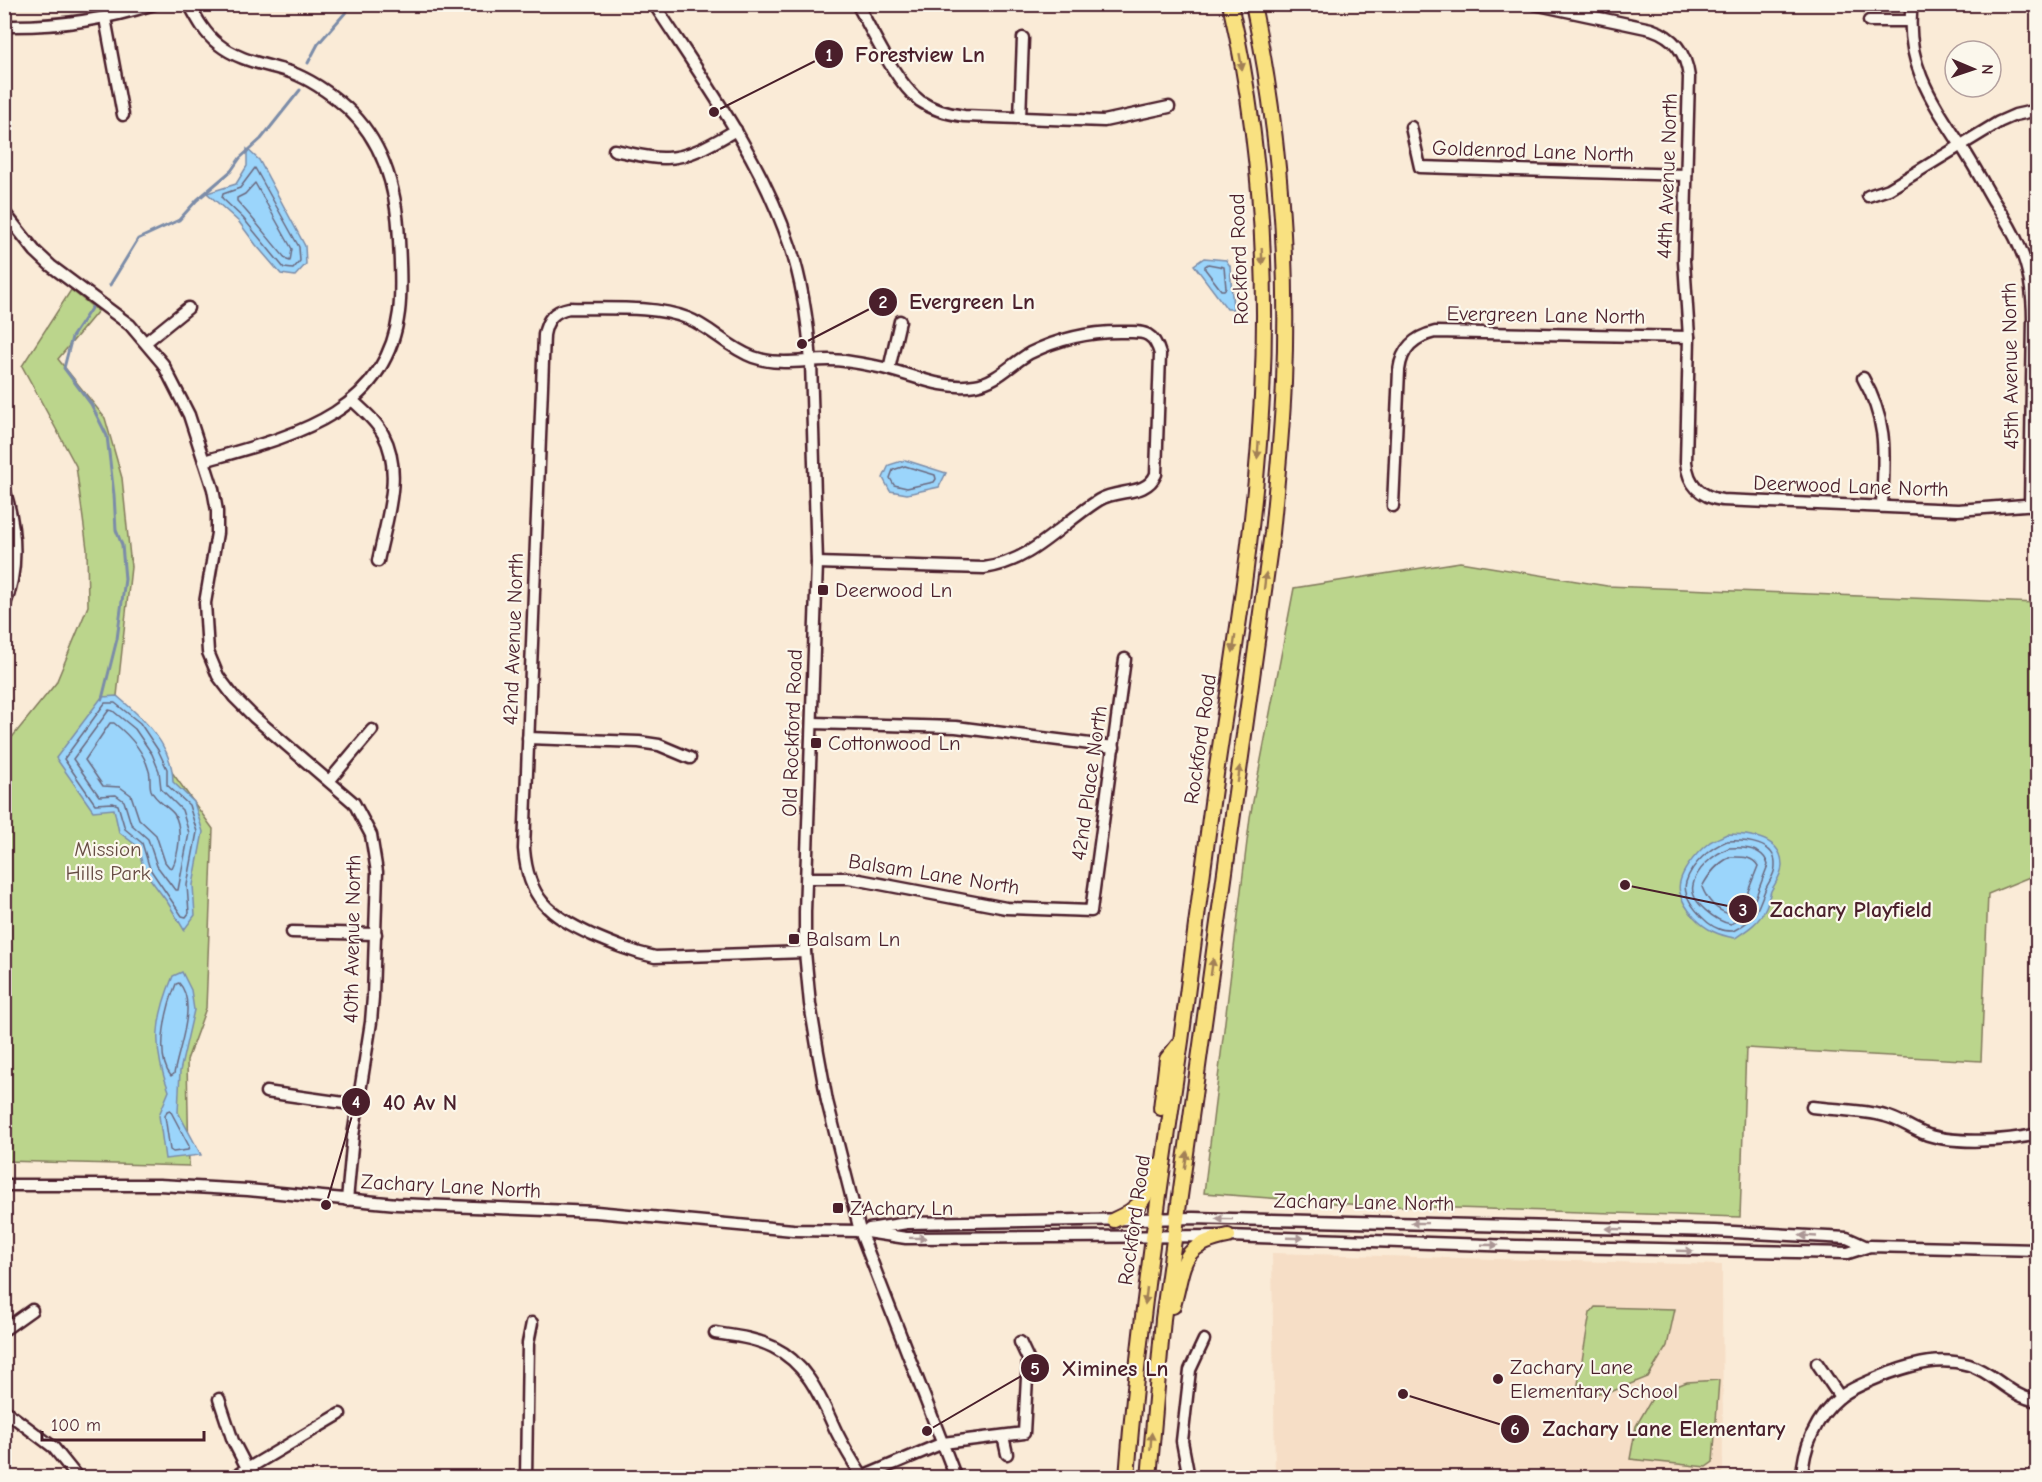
<svg xmlns="http://www.w3.org/2000/svg" width="2042" height="1482" font-family="'Comic Neue',sans-serif">
	<style>
		.built { fill: #f6dec6 }
		.green { fill: #bbd58c; stroke: #827a5c; stroke-width: 1.5 }
		.water { fill: #9bd5fb; stroke: #7b8ca8; stroke-width: 1.5 }
		.lines { fill: none; stroke-linecap: round; stroke-linejoin: round }
		.shore { stroke: #6a687e; stroke-width: 1.5 }
		.stream { stroke: #7b8ca8; stroke-width: 3 }
		.minor-casing { stroke: #4a1f2b; stroke-width: 15 }
		.major-casing { stroke: #4a1f2b; stroke-width: 18 }
		.minor { stroke: #fbf7ec; stroke-width: 10 }
		.major { stroke: #f9e181; stroke-width: 14 }
		.oneway { fill: #a28056 }
		.oneway2 { fill: #ab9695 }
		.poi-dot { fill: #4a1f2b; stroke: #fbf7ec; stroke-width: 2 }
		.labels { text-anchor: middle; dominant-baseline: central; stroke-width: 4.5; stroke-linejoin: round; paint-order: stroke }
		.street-label { font-size: 21px; fill: #4a1f2b; stroke: #fbf7ec }
		.poi-label { font-size: 21px; fill: #4a1f2b; stroke: #fbf7ec; text-anchor: start }
		.park-label { font-size: 21px; fill: #664c43; stroke: #fbf7ec }
		.leader { fill: none; stroke: #4a1f2b; stroke-width: 2 }
		.callout-dot { fill: #4a1f2b; stroke: #fbf7ec; stroke-width: 2 }
		.mark-label { font-size: 18px; text-anchor: middle; font-weight: bold; fill: #fff }
		.callout-label { font-size: 22px; text-anchor: middle; font-weight: bold; fill: #4a1f2b; stroke: #fbf7ec; stroke-width: 4.5; stroke-linejoin: round; paint-order: stroke }
	</style>
	<rect width="100%" height="100%" fill="#faebd7"/>
	<filter id="ink" filterUnits="userSpaceOnUse"><feTurbulence type="fractalNoise" baseFrequency=".0167" numOctaves="2"/><feDisplacementMap in="SourceGraphic" scale="12" xChannelSelector="R" yChannelSelector="G"/><feConvolveMatrix kernelMatrix="1 2 1 2 8 2 1 2 1" color-interpolation-filters="sRGB"/></filter>
	<g filter="url(#ink)">
		<polygon class="built" points="1272,1253 1722,1265 1723,1477 1275,1477"/>
		<g class="green">
			<polygon points="71,290 98,311 58,359 105,418 122,478 131,567 117,696 213,829 206,1008 187,1060 189,1166 5,1161 5,746 56,683 88,606 87,549 76,466 22,366"/>
			<polygon points="1460,562 1607,586 2037,603 2037,874 1988,894 1981,1061 1746,1048 1740,1217 1361,1205 1204,1193 1250,817 1294,588"/>
			<polygon points="1595,1307 1675,1309 1667,1346 1648,1377 1613,1391 1576,1396 1590,1313"/>
			<polygon points="1719,1380 1713,1462 1706,1467 1630,1459 1636,1426 1654,1395 1687,1382"/>
		</g>
		<g class="water">
			<polygon points="247,149 259,160 305,246 306,264 295,276 281,274 256,245 239,222 207,193 236,184 247,166"/>
			<polygon points="1204,258 1226,260 1230,266 1233,309 1227,309 1194,265"/>
			<polygon points="905,460 946,473 939,487 907,494 890,491 883,478 889,465"/>
			<path d="M 117,696 C 143,718 173,745 173,782 L 194,802 L 203,832 L 193,885 L 195,915 L 184,930 L 168,903 L 145,872 L 137,846 L 119,832 L 114,809 L 93,811 L 56,758 L 102,697 Z"/>
			<path d="M 1727,834 C 1747,834 1782,837 1782,865 C 1782,875 1775,883 1771,891 C 1769,897 1768,904 1765,909 C 1759,923 1747,930 1735,938 C 1718,935 1706,930 1694,917 C 1688,910 1682,902 1680,893 C 1675,876 1697,852 1710,842 C 1715,839 1721,837 1727,834 Z"/>
			<path d="M 182,972 L 191,990 L 194,1010 L 180,1071 L 178,1112 L 201,1155 L 165,1159 L 159,1115 L 169,1091 C 152,1048 155,1019 173,976 Z"/>
		</g>
		<g class="lines">
			<g class="shore">
				<polygon points="255,168 299,247 300,261 293,269 284,268 243,218 222,198 223,194 240,188"/>
				<path d="M 255,183 L 292,249 L 290,261 L 287,260 C 270,241 255,220 237,201 L 237,198 L 245,194 Z"/>
				<polygon points="1208,264 1224,267 1226,288 1224,290 1221,290 1205,269 1205,266"/>
				<polygon points="905,466 935,475 936,479 934,482 907,488 894,485 890,478 893,470"/>
				<polygon points="105,703 115,703 140,723 158,750 167,769 167,785 189,805 197,832 187,885 189,913 186,917 182,916 150,869 142,843 125,829 118,805 113,803 95,804 64,759"/>
				<polygon points="109,710 113,711 135,729 152,754 159,771 161,789 182,810 189,833 178,890 175,890 157,866 148,839 131,824 124,801 116,795 99,796 73,759"/>
				<path d="M 110,723 L 114,723 C 129,735 144,752 149,771 C 151,777 149,784 151,790 C 155,801 167,805 174,814 C 183,828 179,854 172,868 L 169,867 L 165,862 L 156,835 L 139,819 L 131,795 L 120,787 L 103,786 L 85,760 Z"/>
				<path d="M 1727,841 C 1744,840 1777,842 1775,866 C 1775,875 1769,881 1766,888 C 1756,911 1758,918 1733,931 C 1729,931 1723,931 1719,929 C 1705,924 1681,898 1686,882 C 1692,863 1710,848 1727,841 Z"/>
				<path d="M 1729,848 C 1743,847 1764,848 1768,865 L 1753,904 L 1743,916 L 1731,924 C 1717,922 1689,902 1693,885 C 1696,869 1714,854 1729,848 Z"/>
				<path d="M 1731,857 C 1742,857 1752,856 1758,866 L 1745,899 L 1737,909 L 1729,914 C 1716,910 1707,900 1702,887 C 1709,874 1717,863 1731,857 Z"/>
				<path d="M 179,983 C 198,1003 178,1049 174,1074 L 171,1076 C 154,1056 167,1006 176,984 Z"/>
				<polygon points="170,1110 189,1146 188,1150 173,1152 170,1150 165,1116 167,1111"/>
			</g>
			<g class="stream">
				<polyline points="308,63 318,44 353,4"/>
				<polyline points="110,285 138,239 179,220 197,200 231,171 240,158 261,139 300,90"/>
				<polyline points="92,307 72,337 64,368 91,404 107,436 114,495 116,530 122,545 125,579 117,639 102,699"/>
			</g>
			<g class="minor-casing">
				<g id="minor">
					<path d="M 189,4 C 197,19 205,34 218,44 C 239,61 265,64 290,72 C 312,80 330,93 347,108 C 384,142 397,191 399,240 C 400,264 402,288 399,312 C 386,416 288,437 204,461"/>
					<path d="M 654,4 C 705,82 761,158 790,246 C 803,284 808,323 811,362 L 817,563 L 805,912 L 805,952 L 810,1004 L 818,1052 L 827,1101 L 860,1231 L 956,1478"/>
					<path d="M 857,4 C 873,32 895,82 920,101 C 933,110 949,114 964,116 L 1104,121 L 1169,107"/>
					<path d="M 1534,4 L 1651,29 C 1675,37 1686,53 1689,77 L 1684,261 L 1689,337 L 1686,462 C 1688,484 1700,497 1722,500 L 1958,510 L 2038,504"/>
					<path d="M 1912,4 C 1904,61 1931,100 1960,144 C 1972,162 1982,181 1993,200 C 2003,215 2013,231 2020,248 C 2030,271 2033,295 2033,320 L 2030,505"/>
					<polyline points="105,18 123,115"/>
					<polyline points="1869,21 1910,21"/>
					<path d="M 4,26 C 55,27 105,20 154,4"/>
					<polyline points="1020,118 1023,38"/>
					<polyline points="1411,127 1420,167 1686,175"/>
					<path d="M 614,150 C 631,153 649,159 666,158 C 690,158 715,142 736,130"/>
					<polyline points="1868,196 1889,189 1999,122 2015,115 2038,110"/>
					<polyline points="4,212 35,251 51,266 130,325 163,364 189,415 213,489 217,511 217,533 205,603 208,652 218,676 234,697 254,717 354,803 371,835 377,872 373,997 371,1022 353,1136 347,1200"/>
					<polyline points="146,342 188,308"/>
					<polyline points="889,369 900,321"/>
					<path d="M 1863,378 C 1889,424 1884,455 1882,506"/>
					<path d="M 352,400 C 363,410 376,421 383,434 C 404,472 386,521 378,561"/>
					<path d="M 4,488 C 16,527 20,568 4,607"/>
					<path d="M 1393,506 L 1399,370 C 1402,348 1414,337 1435,332 L 1689,337"/>
					<polyline points="813,723 956,727 1114,747"/>
					<polyline points="528,738 639,742 659,745 690,758"/>
					<polyline points="330,780 372,730"/>
					<polyline points="807,878 849,878 1006,908 1091,911 1125,659"/>
					<polyline points="292,932 376,934"/>
					<path d="M 805,952 L 655,957 C 632,952 613,944 592,935 C 549,915 528,899 524,849 L 544,335 C 547,319 554,311 569,308 C 605,309 654,305 687,318 C 711,327 728,348 753,357 C 778,366 803,360 829,360 C 844,360 859,363 874,366 C 908,372 940,391 975,385 C 997,382 1012,363 1030,353 C 1060,338 1092,331 1126,332 C 1133,332 1142,331 1148,335 C 1155,339 1158,347 1160,354 L 1156,474 C 1146,497 1119,488 1099,500 C 1059,525 1033,561 984,568 L 817,563"/>
					<polyline points="266,1092 358,1105"/>
					<path d="M 1812,1107 C 1836,1110 1862,1110 1885,1116 C 1899,1119 1910,1128 1923,1133 C 1951,1145 2008,1141 2038,1134"/>
					<polyline points="4,1185 159,1185 248,1190 397,1204 596,1212 793,1230 860,1231 906,1238 1228,1236 1516,1246 1848,1253 1870,1246 2038,1250"/>
					<polyline points="869,1229 907,1223 1193,1218 1714,1231 1847,1238 1865,1246"/>
					<polyline points="4,1330 32,1310"/>
					<path d="M 715,1333 C 735,1336 755,1338 773,1347 C 808,1364 821,1399 836,1431 C 844,1447 853,1462 862,1476"/>
					<polyline points="1817,1363 1840,1397"/>
					<polyline points="219,1399 233,1441 247,1468"/>
					<polyline points="4,1410 53,1447 78,1478"/>
					<polyline points="1003,1436 1007,1454"/>
					<polyline points="232,1478 340,1414"/>
					<polyline points="526,1478 528,1343 532,1323"/>
					<polyline points="860,1478 943,1443 1024,1433 1028,1359 1020,1342"/>
					<polyline points="1189,1478 1182,1441 1190,1370 1204,1340"/>
					<path d="M 1802,1478 C 1803,1447 1816,1417 1840,1397 C 1854,1386 1873,1380 1889,1373 C 1917,1363 1941,1357 1969,1365 C 1995,1373 2010,1397 2038,1401"/>
				</g>
			</g>
			<g class="major-casing">
				<g id="major">
					<polyline points="1161,1108 1167,1059 1179,1044"/>
					<path d="M 1114,1220 C 1141,1208 1150,1196 1154,1166"/>
					<path d="M 1173,1306 C 1185,1264 1178,1246 1228,1236"/>
					<path d="M 1127,1478 C 1138,1331 1160,1186 1181,1041 C 1193,950 1204,859 1217,767 C 1231,672 1247,576 1256,479 C 1271,322 1266,159 1230,4"/>
					<path d="M 1149,1478 L 1163,1319 L 1272,533 C 1277,483 1282,433 1284,382 C 1289,256 1279,128 1253,4"/>
				</g>
			</g>
			<use href="#minor" class="minor"/>
			<use href="#major" class="major"/>
		</g>
		<defs><path id="oneway-solid" d="M-6-.8H1V-3.2L6.5 0L1 3.2V.8H-6Z" transform="scale(1.5)"/></defs>
		<g class="oneway">
			<use href="#oneway-solid" transform="translate(1241 62) rotate(80)"/>
			<use href="#oneway-solid" transform="translate(1262 256) rotate(88)"/>
			<use href="#oneway-solid" transform="translate(1258 450) rotate(94)"/>
			<use href="#oneway-solid" transform="translate(1265 581) rotate(-83)"/>
			<use href="#oneway-solid" transform="translate(1234 644) rotate(98)"/>
			<use href="#oneway-solid" transform="translate(1239 774) rotate(-82)"/>
			<use href="#oneway-solid" transform="translate(1212 967) rotate(-82)"/>
			<use href="#oneway-solid" transform="translate(1186 1160) rotate(-82)"/>
			<use href="#oneway-solid" transform="translate(1146 1296) rotate(97)"/>
			<use href="#oneway-solid" transform="translate(1151 1441) rotate(-86)"/>
		</g>
		<g class="oneway2">
			<use href="#oneway-solid" transform="translate(1224 1219) rotate(-179)"/>
			<use href="#oneway-solid" transform="translate(1419 1223) rotate(-179)"/>
			<use href="#oneway-solid" transform="translate(1614 1229) rotate(-178)"/>
			<use href="#oneway-solid" transform="translate(1808 1236) rotate(-177)"/>
			<use href="#oneway-solid" transform="translate(918 1238) rotate(1)"/>
			<use href="#oneway-solid" transform="translate(1295 1238) rotate(2)"/>
			<use href="#oneway-solid" transform="translate(1490 1245) rotate(2)"/>
			<use href="#oneway-solid" transform="translate(1685 1251) rotate(2)"/>
		</g>
	</g>
	<g class="poi-dot">
		<rect x="817" y="584" width="12" height="12" rx="3"/>
		<rect x="810" y="737" width="12" height="12" rx="3"/>
		<rect x="788" y="933" width="12" height="12" rx="3"/>
		<rect x="832" y="1202" width="12" height="12" rx="3"/>
		<circle cx="1498" cy="1379" r="6"/>
	</g>
	<g class="labels">
		<g class="street-label">
			<text transform="translate(1533 151) rotate(2)">Goldenrod Lane North</text>
			<text transform="translate(1667 176) rotate(-88)">44th Avenue North</text>
			<text transform="translate(1239 259) rotate(-92)">Rockford Road</text>
			<text transform="translate(1546 315) rotate(1)">Evergreen Lane North</text>
			<text transform="translate(2010 366) rotate(-91)">45th Avenue North</text>
			<text transform="translate(1851 486) rotate(2)">Deerwood Lane North</text>
			<text transform="translate(513 639) rotate(-88)">42nd Avenue North</text>
			<text transform="translate(792 733) rotate(-88)">Old Rockford Road</text>
			<text transform="translate(1200 739) rotate(-82)">Rockford Road</text>
			<text transform="translate(1089 783) rotate(-82)">42nd Place North</text>
			<text transform="translate(934 874) rotate(9)">Balsam Lane North</text>
			<text transform="translate(352 939) rotate(-89)">40th Avenue North</text>
			<text transform="translate(451 1186) rotate(3)">Zachary Lane North</text>
			<text transform="translate(1364 1202) rotate(1)">Zachary Lane North</text>
			<text transform="translate(1134 1220) rotate(-82)">Rockford Road</text>
		</g>
		<g class="poi-label">
			<text x="835" y="590">Deerwood Ln</text>
			<text x="828" y="743">Cottonwood Ln</text>
			<text x="806" y="939">Balsam Ln</text>
			<text x="850" y="1208">ZAchary Ln</text>
			<text x="1510" y="1367">Zachary Lane<tspan x="1510" dy="24">Elementary School</tspan></text>
		</g>
		<g class="park-label">
			<text x="108" y="849">Mission<tspan x="108" dy="24">Hills Park</tspan></text>
		</g>
	</g>
	<path class="leader" d="M714 112L829 54M802 344L883 302M1625 885L1743 909M326 1205L356 1102M927 1431L1035 1368M1403 1394L1515 1429"/>
	<g class="callout-dot">
		<circle cx="714" cy="112" r="6"/>
		<circle cx="802" cy="344" r="6"/>
		<circle cx="1625" cy="885" r="6"/>
		<circle cx="326" cy="1205" r="6"/>
		<circle cx="927" cy="1431" r="6"/>
		<circle cx="1403" cy="1394" r="6"/>
		<circle cx="829" cy="54" r="15"/>
		<circle cx="883" cy="302" r="15"/>
		<circle cx="1743" cy="909" r="15"/>
		<circle cx="356" cy="1102" r="15"/>
		<circle cx="1035" cy="1368" r="15"/>
		<circle cx="1515" cy="1429" r="15"/>
	</g>
	<g class="mark-label">
		<text x="829" y="61">1</text>
		<text x="883" y="308">2</text>
		<text x="1743" y="916">3</text>
		<text x="356" y="1108">4</text>
		<text x="1035" y="1375">5</text>
		<text x="1515" y="1435">6</text>
	</g>
	<g class="callout-label">
		<text x="920" y="62">Forestview Ln</text>
		<text x="972" y="309">Evergreen Ln</text>
		<text x="1851" y="917">Zachary Playfield</text>
		<text x="420" y="1110">40 Av N</text>
		<text x="1115" y="1376">Ximines Ln</text>
		<text x="1664" y="1436">Zachary Lane Elementary</text>
	</g>
	<rect width="2042" height="1482" fill="none" stroke="#fbf7ec" stroke-width="24"/>
	<rect x="12" y="12" width="2018" height="1458" fill="none" stroke="#4a1f2b" stroke-width="2" filter="url(#ink)"/>
	<g transform="translate(1973 69) rotate(92)"><circle r="28" fill="#fbf7ec" stroke="#b4a19f" stroke-width="1.5"/>
	<path d="M0-4.5L10 22L0 15L-10 22Z" fill="#4a1f2b"/>
	<text y="-9" font-size="16" font-weight="bold" text-anchor="middle" fill="#4a1f2b">N</text>
	</g>
	<path d="M42 1431v9h162v-9" fill="none" stroke="#4a1f2b" stroke-width="3"/>
	<text x="51" y="1431" font-size="18" fill="#4a1f2b" stroke="#fbf7ec" stroke-width="4.5" paint-order="stroke">100 m</text>
</svg>
